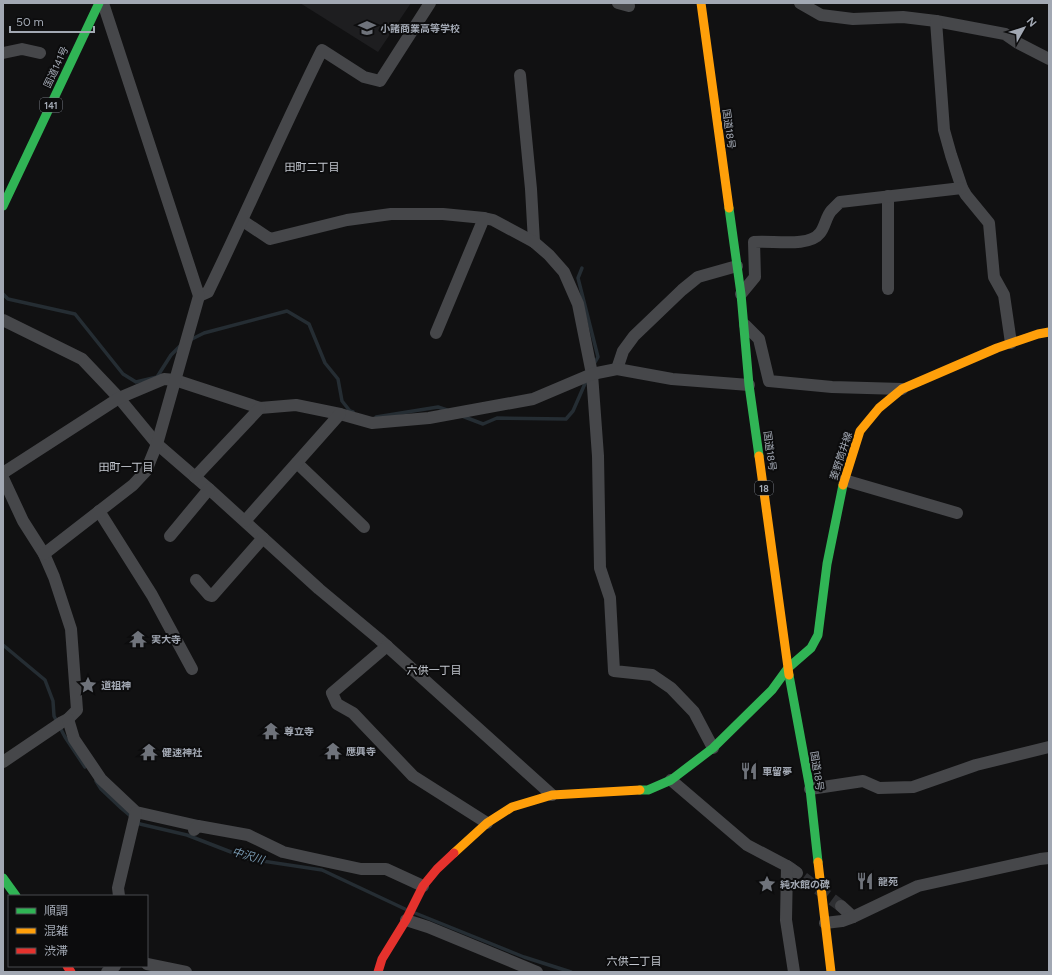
<svg xmlns="http://www.w3.org/2000/svg" width="1052" height="975" font-family="Figtree,'Noto Sans JP',sans-serif">
	<style>
		.built { fill: #1e1e20 }
		.lines { fill: none; stroke-linecap: round; stroke-linejoin: round }
		.stream { stroke: #252d33; stroke-width: 3.5 }
		.street-tunnel { stroke: #2e2f32; stroke-width: 12; stroke-dasharray: 12 6; stroke-linecap: butt }
		.street { stroke: #46474a; stroke-width: 12 }
		.fast { stroke: #30b455; stroke-width: 9 }
		.slow { stroke: #ff9f0a; stroke-width: 9 }
		.jam { stroke: #e5322d; stroke-width: 9 }
		.labels { text-anchor: middle; dominant-baseline: central; stroke-width: 4; stroke-linejoin: round; paint-order: stroke }
		.shield { fill: #0c0c0d; stroke: #757981; stroke-width: 1 }
		.shield-label { font-size: 9px; font-weight: bold; fill: #a2a8b3 }
		.poi-label { font-size: 10px; font-weight: bold; fill: #a2a8b3; stroke: #0c0c0d; text-anchor: start }
		.street-label { font-size: 10px; fill: #a2a8b3; stroke: #0c0c0d }
		.neighbourhood-label { font-size: 11px; fill: #c3c7cf; stroke: #0c0c0d }
		.water-label { font-size: 11px; font-style: italic; fill: #7798b0; stroke: #0c0c0d }
	</style>
	<rect width="100%" height="100%" fill="#111112"/>
	<polygon class="built" points="300,3 411,3 378,52"/>
	<g class="lines">
		<g class="stream">
			<polyline points="582,268 578,278 598,357 594,364"/>
			<polyline points="3,294 8,299 75,314 123,374 136,382 157,377 171,355 181,345"/>
			<polyline points="190,340 204,333 287,311 309,324 325,363 338,379 342,401 350,411 353,412"/>
			<polyline points="462,416 483,424 497,418 566,419 573,411 587,379"/>
			<polyline points="376,417 438,407 447,410"/>
			<polyline points="3,645 45,680 53,701 54,716 65,737 85,767"/>
			<polyline points="96,781 101,789 121,808 140,824 187,835 249,859 322,870 405,909"/>
			<polyline points="415,913 524,957 571,972"/>
		</g>
		<polyline class="street-tunnel" points="789,867 841,906"/>
		<g class="street">
			<polyline points="618,3 629,6"/>
			<polyline points="800,3 821,15 853,19 903,17 936,21 1005,34 1018,43 1049,59"/>
			<polyline points="936,21 944,130 951,155 962,188 966,195 989,223 994,277 1004,295 1011,343"/>
			<polyline points="3,53 22,49 40,53"/>
			<polyline points="520,75 531,189 534,242"/>
			<polyline points="888,196 888,289"/>
			<polyline points="243,221 270,239 347,220 391,214 443,214 484,218 493,220 534,242 549,255 564,272 578,304 592,374 598,456 600,568 610,598 614,671 652,675 671,688 694,712 713,748"/>
			<path d="M 741,294 L 755,277 L 754,242 C 771,240 809,248 820,233 C 825,227 826,217 831,211 C 834,208 837,205 840,202 L 962,188"/>
			<path d="M 199,296 L 208,292 C 247,212 282,130 322,50 L 364,77 L 380,81 L 430,3"/>
			<polyline points="3,320 82,359 119,398 157,444 209,489 319,589 379,639 552,795"/>
			<polyline points="745,325 759,339 769,381 832,387 902,389"/>
			<polyline points="436,333 484,218"/>
			<polyline points="617,369 623,351 634,336 682,290 698,277 737,266"/>
			<polyline points="297,463 364,527"/>
			<polyline points="3,473 119,398 164,379 175,380 260,408 296,405 340,414 372,423 429,418 533,399 592,374 617,369 672,379 749,385"/>
			<polyline points="195,477 260,408"/>
			<polyline points="3,478 23,521 44,554 54,577 71,629 77,710 68,719 62,722 3,762"/>
			<polyline points="844,480 957,513"/>
			<polyline points="99,511 152,595 192,669"/>
			<polyline points="245,521 340,414"/>
			<polyline points="170,536 209,489"/>
			<polyline points="44,554 133,485 146,471 157,444 199,296 103,3"/>
			<polyline points="196,580 209,595 212,596 263,538"/>
			<polyline points="387,646 332,693 337,704 353,713 413,776 487,823"/>
			<polyline points="68,719 74,739 101,779 136,812 198,826"/>
			<polyline points="671,780 747,845 787,866 797,873"/>
			<polyline points="810,789 863,781 879,788 913,787 976,765 1049,747"/>
			<polyline points="194,830 198,826 248,835 283,852 310,858 361,869 386,869 423,886"/>
			<polyline points="787,866 786,920 794,972"/>
			<polyline points="119,896 118,888 136,812"/>
			<polyline points="841,906 853,917"/>
			<polyline points="406,920 428,927 537,972"/>
			<polyline points="825,923 842,921 853,917 918,886 1040,859 1049,858"/>
			<polyline points="147,964 186,972"/>
			<polyline points="107,972 115,966"/>
		</g>
		<g class="fast">
			<polyline points="3,206 99,3"/>
			<polyline points="729,208 741,294 749,385 759,456"/>
			<polyline points="789,675 810,789 818,862"/>
			<polyline points="640,790 648,790 671,780 713,748 772,690 788,668 811,648 818,635 827,564 843,485"/>
			<polyline points="3,878 16,896"/>
		</g>
		<g class="slow">
			<polyline points="701,3 729,208"/>
			<polyline points="759,456 789,675"/>
			<polyline points="843,485 860,431 879,408 902,389 997,348 1038,334 1049,332"/>
			<polyline points="454,853 487,823 512,807 552,795 640,790"/>
			<polyline points="818,862 831,972"/>
		</g>
		<g class="jam">
			<polyline points="67,966 71,972"/>
			<polyline points="378,972 382,959 406,920 423,886 437,869 454,853"/>
		</g>
	</g>
	<defs>
		<g id="school-bare" transform="scale(1.38)"><path d="M0-5L7-2L0 1L-7-2ZM-4 1L0 2.5L4 1V4Q0 6-4 4Z" fill="#6f737b" stroke="#0c0c0d" stroke-width="2.5" paint-order="stroke"/></g>
		<g id="temple-bare" transform="scale(1.38)"><path d="M0-6L5-2H3V0L6.5 2.5H4V6H1.5V3h-3V6H-4V2.5H-6.5L-3 0V-2H-5Z" fill="#6f737b" stroke="#0c0c0d" stroke-width="2.5" paint-order="stroke"/></g>
		<g id="sight-bare" transform="scale(1.38)"><path d="M0-6L1.8-2.2L6-1.7L2.9 1.2L3.7 5.4L0 3.3L-3.7 5.4L-2.9 1.2L-6-1.7L-1.8-2.2Z" fill="#6f737b" stroke="#0c0c0d" stroke-width="2.5" paint-order="stroke"/></g>
		<g id="restaurant-bare" transform="scale(1.38)"><path d="M-5-6h1v4h1v-4h1v4h1v-4h1v5L-1.5 .5V6h-2V.5L-5-1ZM5-6V6H3V1.5H1.5Q1.5-4 5-6Z" fill="#6f737b" stroke="#0c0c0d" stroke-width="2.5" paint-order="stroke"/></g>
	</defs>
	<g fill-rule="evenodd">
		<use href="#school-bare" x="367" y="28"/>
		<use href="#temple-bare" x="138" y="639"/>
		<use href="#sight-bare" x="88" y="685"/>
		<use href="#temple-bare" x="271" y="731"/>
		<use href="#temple-bare" x="333" y="751"/>
		<use href="#temple-bare" x="149" y="752"/>
		<use href="#restaurant-bare" x="749" y="771"/>
		<use href="#restaurant-bare" x="865" y="881"/>
		<use href="#sight-bare" x="767" y="884"/>
	</g>
	<g class="labels">
		<g class="shield">
			<rect x="40" y="98" width="22" height="14" rx="3"/>
			<rect x="755" y="481" width="18" height="14" rx="3"/>
		</g>
		<g class="shield-label">
			<text x="51" y="105">141</text>
			<text x="764" y="488">18</text>
		</g>
		<g class="poi-label">
			<text x="380" y="28">小諸商業高等学校</text>
			<text x="151" y="639">実大寺</text>
			<text x="101" y="685">道祖神</text>
			<text x="284" y="731">尊立寺</text>
			<text x="346" y="751">應興寺</text>
			<text x="162" y="752">健速神社</text>
			<text x="762" y="771">車留夢</text>
			<text x="878" y="881">龍苑</text>
			<text x="780" y="884">純水館の碑</text>
		</g>
		<g class="street-label">
			<text transform="translate(56 67) rotate(-65)">国道141号</text>
			<text transform="translate(729 129) rotate(82)">国道18号</text>
			<text transform="translate(770 451) rotate(82)">国道18号</text>
			<text transform="translate(841 456) rotate(-72)">菱野筒井線</text>
			<text transform="translate(817 771) rotate(81)">国道18号</text>
		</g>
		<g class="neighbourhood-label">
			<text x="312" y="167">田町二丁目</text>
			<text x="126" y="467">田町一丁目</text>
			<text x="434" y="670">六供一丁目</text>
			<text x="634" y="961">六供二丁目</text>
		</g>
		<g class="water-label">
			<text transform="translate(248 856) rotate(16)">中沢川</text>
		</g>
	</g>
	<rect width="1052" height="975" fill="none" stroke="#a2a8b3" stroke-width="8"/>
	<rect x="8" y="895" width="140" height="72" fill="#0c0c0d" stroke="#484a4f"/>
	<rect x="16" y="908" width="20" height="6" fill="#30b455" stroke="#484a4f"/>
	<text x="44" y="915" font-size="12" fill="#a2a8b3">順調</text>
	<rect x="16" y="928" width="20" height="6" fill="#ff9f0a" stroke="#484a4f"/>
	<text x="44" y="935" font-size="12" fill="#a2a8b3">混雑</text>
	<rect x="16" y="948" width="20" height="6" fill="#e5322d" stroke="#484a4f"/>
	<text x="44" y="955" font-size="12" fill="#a2a8b3">渋滞</text>
	<g transform="translate(1024 28) rotate(51)" stroke="#0c0c0d" stroke-width="3" paint-order="stroke">
	<path d="M0-3L7 15L0 10L-7 15Z" fill="#a2a8b3"/>
	<text y="-6" font-size="11" font-weight="bold" text-anchor="middle" fill="#a2a8b3">N</text>
	</g>
	<path d="M10 26v6h84v-6" fill="none" stroke="#a2a8b3" stroke-width="2"/>
	<text x="16" y="26" font-size="12" fill="#a2a8b3" stroke="#0c0c0d" stroke-width="3" paint-order="stroke">50 m</text>
</svg>
